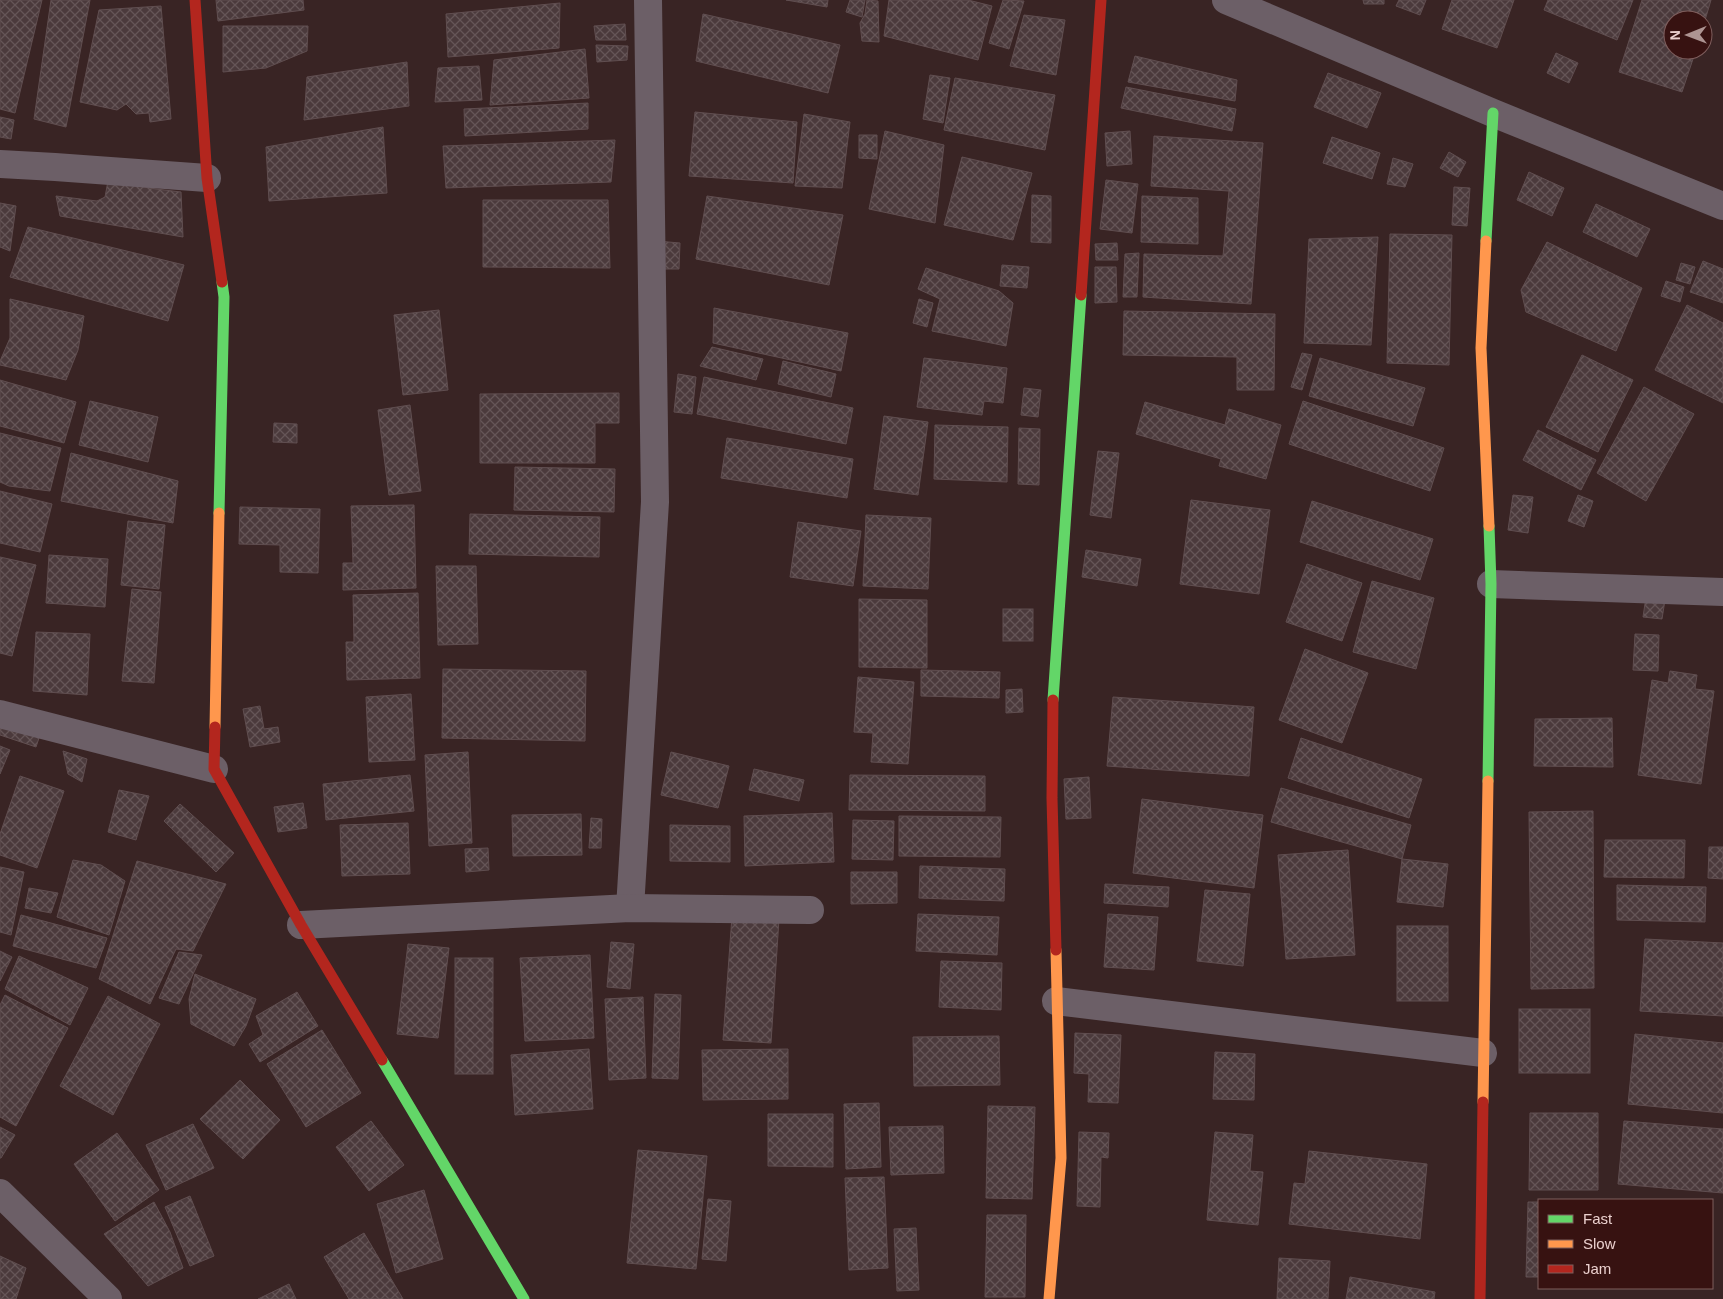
<svg xmlns="http://www.w3.org/2000/svg" width="1723" height="1299" font-family="Arial,sans-serif">
	<style>
		.building { fill: url(#building-cross-hatch); stroke: #604e50 }
		.lines { fill: none; stroke-linecap: round; stroke-linejoin: round }
		.street { stroke: #6c5f67; stroke-width: 28 }
		.fast { stroke: #63d668; stroke-width: 11 }
		.slow { stroke: #ff974d; stroke-width: 11 }
		.jam { stroke: #b3261e; stroke-width: 11 }
	</style>
	<defs>
		<pattern id="building-cross-hatch" width="8" height="8" patternUnits="userSpaceOnUse" patternTransform="scale(1.25)"><rect width="8" height="8" fill="#4b3a3c"/><path d="M0 0l8 8M0 8l8-8" fill="none" stroke="#655557"/></pattern>
	</defs>
	<rect width="100%" height="100%" fill="#392424"/>
	<g class="building">
		<polygon points="0,0 42,0 15,113 0,109"/>
		<polygon points="51,0 90,0 66,127 34,119"/>
		<polygon points="216,0 303,0 304,10 218,21"/>
		<polygon points="786,0 828,0 827,7"/>
		<polygon points="850,0 865,0 862,17 846,12"/>
		<polygon points="867,0 878,1 879,42 862,41 860,23 865,14"/>
		<polygon points="889,0 968,0 992,6 978,60 884,36"/>
		<polygon points="1003,0 1024,1 1009,49 989,43"/>
		<polygon points="1363,0 1384,0 1384,4 1364,4"/>
		<polygon points="1399,0 1426,0 1420,15 1396,6"/>
		<polygon points="1452,0 1514,0 1497,48 1442,29"/>
		<polygon points="1548,0 1633,0 1617,40 1544,10"/>
		<polygon points="1642,0 1711,0 1703,27 1703,20 1673,20 1673,50 1696,50 1682,92 1619,72"/>
		<polygon points="560,3 559,48 448,57 446,14"/>
		<polygon points="161,6 171,119 150,122 149,113 136,114 126,104 117,110 80,102 99,10"/>
		<polygon points="703,14 840,45 828,93 696,61"/>
		<polygon points="1024,15 1065,20 1056,75 1010,66"/>
		<polygon points="625,24 626,40 596,40 594,26"/>
		<polygon points="223,26 308,26 307,51 266,68 223,72"/>
		<polygon points="596,45 628,46 627,60 597,62"/>
		<polygon points="585,49 589,98 490,105 494,60"/>
		<polygon points="1556,53 1578,63 1569,83 1547,73"/>
		<polygon points="1135,56 1237,80 1235,101 1128,82"/>
		<polygon points="407,62 409,106 304,120 307,77"/>
		<polygon points="479,66 482,100 435,102 438,68"/>
		<polygon points="1328,73 1381,93 1367,128 1314,107"/>
		<polygon points="930,75 950,78 943,123 923,119"/>
		<polygon points="955,78 1055,95 1045,150 944,130"/>
		<polygon points="1126,87 1236,109 1232,131 1121,108"/>
		<polygon points="588,103 588,129 465,136 464,109"/>
		<polygon points="695,112 797,122 793,183 689,176"/>
		<polygon points="804,114 850,122 842,188 795,186"/>
		<polygon points="0,117 14,120 11,139 0,137"/>
		<polygon points="383,127 387,193 269,201 266,147"/>
		<polygon points="885,131 944,145 935,223 869,209"/>
		<polygon points="1130,131 1132,164 1107,166 1105,133"/>
		<polygon points="859,135 877,135 877,159 859,158"/>
		<polygon points="1154,136 1263,143 1251,304 1143,297 1144,254 1223,256 1229,191 1151,186"/>
		<polygon points="1332,137 1380,153 1372,179 1323,163"/>
		<polygon points="615,140 611,182 446,188 443,146"/>
		<polygon points="1449,152 1466,162 1458,177 1440,168"/>
		<polygon points="962,157 1032,173 1013,240 944,225"/>
		<polygon points="1393,158 1413,164 1405,187 1387,184"/>
		<polygon points="1529,172 1564,188 1552,216 1517,200"/>
		<polygon points="1106,180 1138,184 1132,233 1100,229"/>
		<polygon points="108,181 156,189 181,192 183,237 60,216 56,196 97,201 105,197"/>
		<polygon points="1454,187 1470,188 1467,226 1452,225"/>
		<polygon points="1032,195 1051,196 1051,243 1031,242"/>
		<polygon points="707,196 843,215 829,285 696,259"/>
		<polygon points="1142,196 1198,198 1198,244 1141,242"/>
		<polygon points="483,200 608,200 610,268 483,267"/>
		<polygon points="0,203 16,206 10,251 0,247"/>
		<polygon points="1596,204 1650,229 1637,257 1583,232"/>
		<polygon points="28,227 184,265 168,321 10,277"/>
		<polygon points="1390,234 1452,235 1449,365 1387,363"/>
		<polygon points="1378,237 1371,345 1304,343 1309,239"/>
		<polygon points="657,241 680,243 679,269 661,269"/>
		<polygon points="1547,242 1642,288 1616,351 1526,312 1521,290"/>
		<polygon points="1117,243 1118,260 1096,260 1095,244"/>
		<polygon points="1139,253 1137,297 1123,297 1125,254"/>
		<polygon points="1703,261 1723,269 1723,303 1690,292"/>
		<polygon points="1681,263 1695,267 1690,284 1676,280"/>
		<polygon points="1002,265 1029,267 1027,288 1000,286"/>
		<polygon points="1095,267 1116,267 1117,302 1095,303"/>
		<polygon points="926,268 999,291 1013,303 1006,346 932,331 940,299 918,289"/>
		<polygon points="1666,281 1684,287 1680,302 1661,296"/>
		<polygon points="10,299 84,316 78,350 66,380 0,365 0,361 10,338"/>
		<polygon points="919,299 933,303 927,327 913,323"/>
		<polygon points="1687,305 1723,323 1723,403 1655,370"/>
		<polygon points="714,308 848,333 841,371 713,343"/>
		<polygon points="439,310 448,390 403,395 394,315"/>
		<polygon points="1124,311 1275,314 1274,390 1237,390 1237,357 1123,355"/>
		<polygon points="712,347 763,359 756,380 700,366"/>
		<polygon points="1302,353 1312,355 1302,390 1291,387"/>
		<polygon points="1582,355 1633,380 1598,452 1546,427"/>
		<polygon points="924,358 1007,368 1003,403 984,401 982,415 917,407"/>
		<polygon points="1320,358 1425,388 1413,426 1309,396"/>
		<polygon points="783,361 836,374 831,397 778,384"/>
		<polygon points="678,374 696,377 692,414 674,412"/>
		<polygon points="704,377 853,408 846,444 697,414"/>
		<polygon points="0,380 76,402 64,443 0,426"/>
		<polygon points="1644,387 1694,414 1646,501 1597,473"/>
		<polygon points="1024,388 1041,390 1038,417 1021,415"/>
		<polygon points="619,393 619,423 595,423 595,463 480,463 480,394"/>
		<polygon points="90,401 158,417 148,462 79,445"/>
		<polygon points="1303,401 1444,448 1430,491 1289,444"/>
		<polygon points="1145,402 1225,425 1229,409 1281,425 1266,479 1219,466 1221,459 1136,434"/>
		<polygon points="410,405 421,491 389,495 378,410"/>
		<polygon points="884,416 928,422 918,495 874,489"/>
		<polygon points="274,423 297,424 297,443 273,442"/>
		<polygon points="935,425 1008,427 1007,482 934,479"/>
		<polygon points="1019,428 1040,429 1039,485 1018,484"/>
		<polygon points="1538,430 1596,460 1581,490 1523,460"/>
		<polygon points="0,433 61,448 50,491 9,486 0,482"/>
		<polygon points="727,438 853,459 847,498 721,478"/>
		<polygon points="1098,451 1119,453 1111,518 1090,515"/>
		<polygon points="71,453 178,481 173,523 61,501"/>
		<polygon points="515,467 615,469 614,512 514,510"/>
		<polygon points="0,491 52,504 40,552 0,543"/>
		<polygon points="1513,495 1533,497 1528,533 1508,530"/>
		<polygon points="1578,495 1593,501 1584,527 1568,521"/>
		<polygon points="1191,500 1270,510 1259,594 1180,584"/>
		<polygon points="1312,501 1433,539 1420,580 1300,542"/>
		<polygon points="414,505 416,588 343,590 343,563 353,563 351,506"/>
		<polygon points="240,507 320,509 318,573 280,572 280,545 239,544"/>
		<polygon points="470,514 600,517 599,557 469,554"/>
		<polygon points="866,515 931,518 928,589 863,586"/>
		<polygon points="128,521 165,525 159,589 121,585"/>
		<polygon points="798,522 861,531 853,586 790,577"/>
		<polygon points="1086,550 1141,559 1137,586 1082,577"/>
		<polygon points="49,555 108,559 105,607 46,603"/>
		<polygon points="0,557 36,565 12,656 0,653"/>
		<polygon points="1307,564 1362,583 1342,641 1286,622"/>
		<polygon points="436,566 476,566 478,644 438,645"/>
		<polygon points="1372,581 1434,598 1416,669 1353,652"/>
		<polygon points="132,589 161,592 154,683 122,681"/>
		<polygon points="418,593 420,678 347,680 346,642 354,642 353,595"/>
		<polygon points="1646,597 1665,600 1662,619 1643,617"/>
		<polygon points="859,599 927,600 927,668 859,667"/>
		<rect x="1003" y="609" width="30" height="32"/>
		<polygon points="36,632 90,634 87,695 33,691"/>
		<polygon points="1635,634 1659,635 1658,671 1633,670"/>
		<polygon points="1305,649 1368,673 1342,743 1279,720"/>
		<polygon points="443,669 586,671 585,741 442,738"/>
		<polygon points="921,670 1000,672 999,698 921,696"/>
		<polygon points="1670,671 1697,675 1695,689 1714,691 1701,784 1638,775 1652,680 1668,683"/>
		<polygon points="858,677 914,682 908,764 871,762 873,733 854,732"/>
		<polygon points="1022,689 1023,712 1006,713 1006,690"/>
		<polygon points="411,694 415,760 369,762 366,697"/>
		<polygon points="1113,697 1254,707 1249,776 1107,766"/>
		<polygon points="260,706 264,729 278,727 280,742 250,747 243,709"/>
		<polygon points="1612,718 1613,767 1534,766 1535,719"/>
		<polygon points="0,722 40,735 36,747 0,735"/>
		<polygon points="1301,738 1422,779 1409,818 1288,778"/>
		<polygon points="0,746 10,750 0,774"/>
		<polygon points="63,751 87,759 82,782 68,774"/>
		<polygon points="468,752 472,843 429,846 425,755"/>
		<polygon points="671,752 729,766 718,808 661,795"/>
		<polygon points="754,769 804,780 799,801 749,790"/>
		<polygon points="410,775 414,811 326,820 323,784"/>
		<polygon points="850,775 985,776 985,811 849,810"/>
		<polygon points="20,776 64,791 37,868 0,855 0,834"/>
		<polygon points="1089,777 1091,818 1066,819 1064,779"/>
		<polygon points="1281,788 1411,825 1402,859 1271,822"/>
		<polygon points="119,790 149,796 136,840 108,832"/>
		<polygon points="1142,799 1263,815 1254,888 1133,873"/>
		<polygon points="303,803 307,828 278,832 274,807"/>
		<polygon points="180,804 234,853 216,872 164,821"/>
		<polygon points="1593,811 1594,988 1531,989 1529,812"/>
		<polygon points="832,813 834,862 745,866 744,816"/>
		<polygon points="581,814 582,855 513,856 512,815"/>
		<polygon points="899,816 1001,817 1000,857 899,856"/>
		<polygon points="591,818 602,819 601,848 589,848"/>
		<polygon points="853,820 894,821 893,860 852,859"/>
		<polygon points="408,823 410,874 342,876 340,825"/>
		<polygon points="670,825 730,826 730,862 670,861"/>
		<polygon points="1605,840 1685,840 1684,878 1604,877"/>
		<polygon points="1709,847 1723,847 1723,879 1708,878"/>
		<polygon points="488,848 489,870 466,872 465,849"/>
		<polygon points="1348,850 1355,955 1286,959 1278,855"/>
		<polygon points="1402,859 1448,864 1443,907 1397,902"/>
		<polygon points="73,860 101,865 125,881 109,935 57,917"/>
		<polygon points="137,861 226,884 193,951 176,949 150,1004 99,979"/>
		<polygon points="920,866 1005,869 1004,901 919,898"/>
		<polygon points="0,867 24,872 11,935 0,932"/>
		<polygon points="851,872 897,872 897,903 851,904"/>
		<polygon points="1105,884 1169,887 1168,907 1104,903"/>
		<polygon points="1617,885 1706,887 1705,922 1617,920"/>
		<polygon points="29,888 58,893 51,913 25,908"/>
		<polygon points="1205,890 1250,894 1243,966 1197,961"/>
		<polygon points="918,914 999,917 997,955 916,951"/>
		<polygon points="1108,914 1158,917 1154,970 1104,967"/>
		<polygon points="21,915 107,938 96,968 13,946"/>
		<polygon points="732,916 779,919 771,1043 723,1040"/>
		<rect x="1397" y="926" width="51" height="75"/>
		<polygon points="1645,939 1723,943 1723,1016 1640,1011"/>
		<polygon points="611,942 634,944 630,989 607,987"/>
		<polygon points="408,944 449,948 438,1038 397,1034"/>
		<polygon points="0,951 12,957 0,981"/>
		<polygon points="179,952 202,955 179,1004 159,998"/>
		<polygon points="590,955 594,1038 525,1041 520,958"/>
		<polygon points="19,956 88,988 70,1025 5,989"/>
		<rect x="455" y="958" width="38" height="116"/>
		<polygon points="941,961 1002,963 1001,1010 939,1007"/>
		<polygon points="195,974 256,999 246,1026 234,1046 191,1024 189,999"/>
		<polygon points="297,992 318,1026 260,1062 249,1044 263,1035 256,1016"/>
		<polygon points="655,994 681,995 678,1079 652,1078"/>
		<polygon points="5,995 68,1028 16,1126 0,1117 0,1005"/>
		<polygon points="108,996 160,1024 113,1115 60,1086"/>
		<polygon points="643,997 646,1078 609,1080 605,999"/>
		<rect x="1519" y="1009" width="71" height="64"/>
		<polygon points="322,1030 361,1093 306,1127 267,1064"/>
		<polygon points="1075,1033 1121,1035 1118,1103 1088,1102 1089,1074 1074,1073"/>
		<polygon points="1635,1034 1723,1043 1723,1113 1628,1104"/>
		<polygon points="999,1036 1000,1085 914,1086 913,1037"/>
		<polygon points="589,1049 593,1109 515,1115 511,1055"/>
		<polygon points="788,1049 788,1099 703,1100 702,1050"/>
		<polygon points="1215,1052 1255,1054 1254,1100 1213,1099"/>
		<polygon points="240,1080 280,1120 243,1159 200,1119"/>
		<polygon points="879,1103 881,1167 846,1169 844,1104"/>
		<polygon points="988,1106 1035,1107 1032,1199 986,1198"/>
		<polygon points="1530,1113 1598,1113 1598,1190 1529,1190"/>
		<polygon points="768,1114 833,1114 833,1167 768,1166"/>
		<polygon points="371,1121 404,1165 369,1191 336,1147"/>
		<polygon points="1624,1121 1723,1129 1723,1193 1618,1184"/>
		<polygon points="193,1124 214,1168 166,1190 146,1145"/>
		<polygon points="943,1126 944,1173 891,1175 889,1127"/>
		<polygon points="0,1127 15,1135 1,1158 0,1158"/>
		<polygon points="1079,1132 1109,1133 1108,1158 1101,1157 1100,1207 1077,1206"/>
		<polygon points="1215,1132 1253,1135 1250,1171 1263,1172 1258,1225 1207,1220"/>
		<polygon points="117,1133 159,1190 115,1221 74,1164"/>
		<polygon points="638,1150 707,1156 696,1269 627,1263"/>
		<polygon points="1309,1151 1427,1164 1420,1239 1289,1224 1294,1183 1305,1184"/>
		<polygon points="884,1177 888,1268 849,1270 845,1178"/>
		<polygon points="424,1190 443,1259 396,1273 377,1204"/>
		<polygon points="190,1196 214,1256 190,1266 165,1207"/>
		<polygon points="708,1199 731,1201 726,1261 702,1259"/>
		<polygon points="154,1202 170,1232 183,1268 148,1286 104,1234"/>
		<polygon points="1528,1202 1539,1202 1539,1277 1526,1277"/>
		<polygon points="987,1215 1026,1215 1025,1297 985,1297"/>
		<polygon points="916,1228 919,1290 897,1291 894,1229"/>
		<polygon points="364,1233 403,1299 349,1299 324,1257"/>
		<polygon points="0,1256 26,1268 16,1299 0,1299"/>
		<polygon points="1279,1258 1330,1261 1328,1299 1277,1299"/>
		<polygon points="1350,1277 1435,1292 1434,1299 1346,1299"/>
		<polygon points="289,1284 296,1299 258,1299"/>
	</g>
	<g class="lines">
		<g class="street">
			<polyline points="1226,0 1493,113 1723,206"/>
			<polyline points="0,164 55,167 207,178"/>
			<polyline points="1491,584 1723,592"/>
			<polyline points="0,714 214,769"/>
			<polyline points="630,908 655,502 648,0"/>
			<polyline points="301,925 630,908 810,910"/>
			<polyline points="1056,1001 1483,1053"/>
			<polyline points="0,1193 108,1299"/>
		</g>
		<g class="fast">
			<polyline points="1486,241 1493,113"/>
			<polyline points="219,513 224,297 222,282"/>
			<polyline points="1053,700 1081,295"/>
			<polyline points="1488,781 1491,584 1489,526"/>
			<polyline points="382,1060 524,1299"/>
		</g>
		<g class="slow">
			<polyline points="1486,241 1481,348 1489,526"/>
			<polyline points="215,727 219,513"/>
			<polyline points="1483,1102 1488,781"/>
			<polyline points="1049,1299 1061,1158 1056,950"/>
		</g>
		<g class="jam">
			<polyline points="195,0 207,178 222,282"/>
			<polyline points="1081,295 1101,0"/>
			<polyline points="1053,700 1052,798 1056,950"/>
			<polyline points="215,727 214,769 301,925 382,1060"/>
			<polyline points="1480,1299 1483,1102"/>
		</g>
	</g>
	<rect x="1538" y="1199" width="175" height="90" fill="#371211" stroke="#7f5e5d"/>
	<rect x="1548" y="1215" width="25" height="8" fill="#63d668" stroke="#7f5e5d"/>
	<text x="1583" y="1224" font-size="15" fill="#ebd0ce">Fast</text>
	<rect x="1548" y="1240" width="25" height="8" fill="#ff974d" stroke="#7f5e5d"/>
	<text x="1583" y="1249" font-size="15" fill="#ebd0ce">Slow</text>
	<rect x="1548" y="1265" width="25" height="8" fill="#b3261e" stroke="#7f5e5d"/>
	<text x="1583" y="1274" font-size="15" fill="#ebd0ce">Jam</text>
	<g transform="translate(1688 35) rotate(269)"><circle r="24" fill="#371211" stroke="#7f5e5d"/>
	<path d="M0-4L9 19L0 12L-9 19Z" fill="#ad9492"/>
	<text y="-8" font-size="14" font-weight="bold" text-anchor="middle" fill="#ebd0ce">N</text>
	</g>
</svg>
